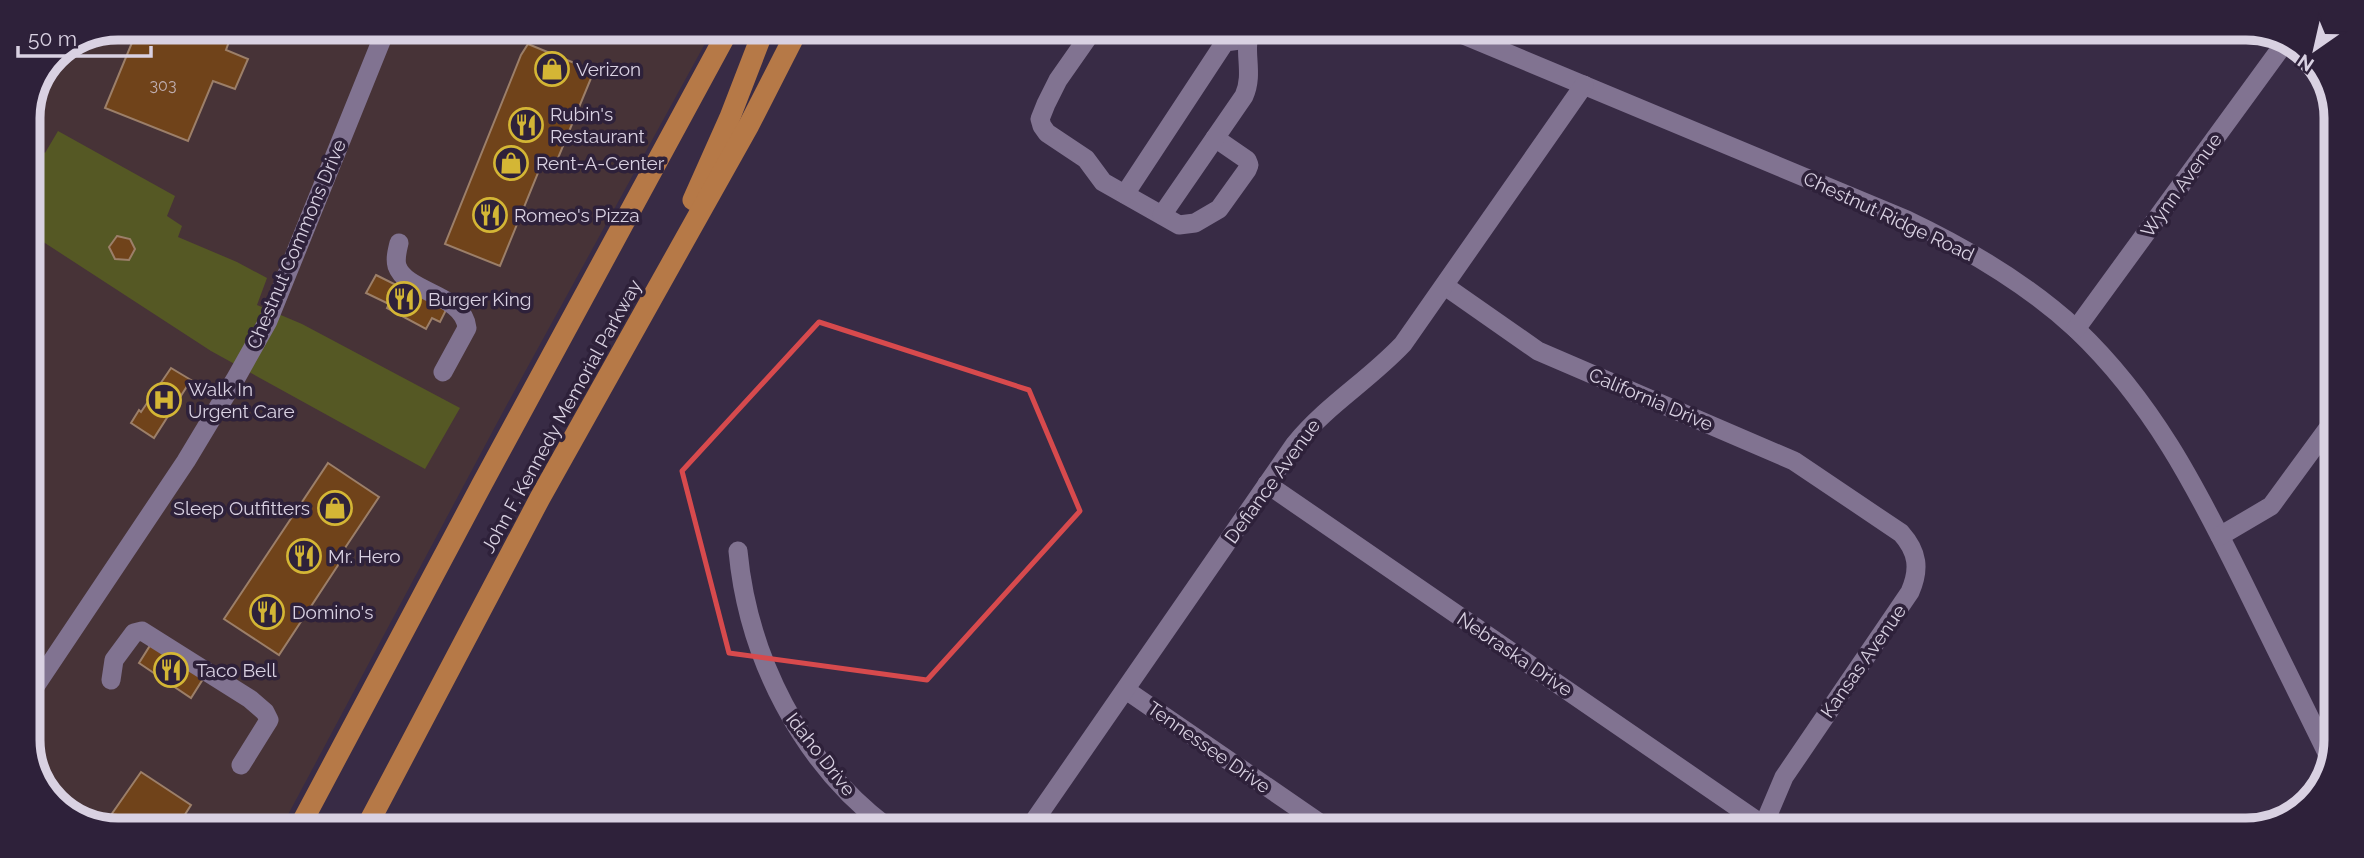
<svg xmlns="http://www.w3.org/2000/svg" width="2364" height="858" font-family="Raleway,sans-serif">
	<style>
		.commercial { fill: #473337 }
		.green { fill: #555824 }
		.building { fill: #70431a; stroke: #9c7f69; stroke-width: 2 }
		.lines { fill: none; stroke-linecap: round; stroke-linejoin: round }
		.minor { stroke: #817391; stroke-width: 19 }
		.highway { stroke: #b67947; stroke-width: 21 }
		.marked { fill: none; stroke: #d74a4d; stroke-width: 5; stroke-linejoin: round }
		.labels { text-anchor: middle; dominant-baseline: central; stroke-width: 7; stroke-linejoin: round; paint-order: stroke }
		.number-label { font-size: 16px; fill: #bfaeb0 }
		.poi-label { font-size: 19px; fill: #d9d1e2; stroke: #2e213a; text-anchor: start }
		.street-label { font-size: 19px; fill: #d9d1e2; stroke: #2e213a }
		.rim { fill: none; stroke: #d9d1e2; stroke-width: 9 }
	</style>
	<rect width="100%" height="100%" fill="#382b45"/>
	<polygon class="commercial" points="118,28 713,29 504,410 282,826 89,825 47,795 28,746 28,113 42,81 62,51"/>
	<polygon class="green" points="58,131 175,196 167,216 182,226 178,237 237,262 267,278 257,305 302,324 460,408 425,469 211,351 28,232 28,142 45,153"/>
	<g class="building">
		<polygon points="138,28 234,28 226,50 248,59 235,89 213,81 188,141 105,108"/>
		<polygon points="528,44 594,71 556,163 544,158 500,266 445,244 521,55"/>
		<polygon points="117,236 130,239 135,249 129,260 115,259 109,247"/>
		<polygon points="376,275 396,285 398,282 447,308 440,322 432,318 426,329 387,308 389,304 366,293"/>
		<polygon points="171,368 191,380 154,438 131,423 139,410 141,412"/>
		<polygon points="328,463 379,497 343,551 346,553 279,655 224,619"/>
		<polygon points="151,644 203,679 191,698 139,663"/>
		<polygon points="141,772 191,805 184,816 188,818 183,826 104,825"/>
	</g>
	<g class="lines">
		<g class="minor">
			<polyline points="1093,30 1058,80 1046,104 1040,119 1042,126 1047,133 1086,159 1103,182 1179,225 1195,223 1219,209 1247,170 1249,165 1247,160 1215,138"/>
			<path d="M 1454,31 L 1907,220 C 1968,249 2026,283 2076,329 C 2152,401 2196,487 2242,580 C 2272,640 2301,701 2331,761"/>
			<polyline points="1125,194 1225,42 1247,39"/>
			<path d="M 1162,215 L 1244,96 C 1255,72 1241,48 1252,30"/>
			<path d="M 399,243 C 397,251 395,259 397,266 C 406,293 464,294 467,328 L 443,372"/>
			<path d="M 1445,286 L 1538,351 L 1794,461 L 1901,533 C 1918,552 1920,569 1910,592 L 1784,777 L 1762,829"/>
			<polyline points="2076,329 2286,41"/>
			<polyline points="1267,484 1763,825"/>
			<polyline points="2220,536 2271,506 2334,420"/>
			<path d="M 738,551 C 748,657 801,762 887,827"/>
			<polyline points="111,680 114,660 134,633 142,631 250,699 265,712 269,720 241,765"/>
			<polyline points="1126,690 1327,828"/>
			<polyline points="28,697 186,461 236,378 268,321 386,29"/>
			<path d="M 1030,827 L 1295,444 C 1328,404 1368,381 1403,344 L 1584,85"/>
		</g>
		<g class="highway">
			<polyline points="693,200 730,117 764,29"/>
			<polyline points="300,826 481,486 729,29"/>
			<polyline points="367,826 540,498 749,125 798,29"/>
		</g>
	</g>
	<path class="marked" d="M 819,322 L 1029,390 L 1080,511 L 927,680 L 729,653 L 682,471 Z"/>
	<defs>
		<g id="shop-ring" transform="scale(1.75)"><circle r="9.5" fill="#2e213a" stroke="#d4b635" stroke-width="1.5"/><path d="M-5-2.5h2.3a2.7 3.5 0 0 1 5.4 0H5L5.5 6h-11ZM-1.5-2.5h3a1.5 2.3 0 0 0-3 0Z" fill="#d4b635"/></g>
		<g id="restaurant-ring" transform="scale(1.75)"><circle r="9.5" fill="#2e213a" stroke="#d4b635" stroke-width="1.5"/><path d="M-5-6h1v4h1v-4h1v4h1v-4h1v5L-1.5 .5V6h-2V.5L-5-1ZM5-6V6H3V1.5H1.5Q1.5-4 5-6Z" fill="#d4b635"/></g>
		<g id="hospital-ring" transform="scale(1.75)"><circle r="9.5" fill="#2e213a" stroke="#d4b635" stroke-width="1.5"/><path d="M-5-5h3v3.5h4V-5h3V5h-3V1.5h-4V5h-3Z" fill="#d4b635"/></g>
	</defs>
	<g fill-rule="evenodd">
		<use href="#shop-ring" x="552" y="69"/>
		<use href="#restaurant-ring" x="526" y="125"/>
		<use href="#shop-ring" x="511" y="163"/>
		<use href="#restaurant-ring" x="490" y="215"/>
		<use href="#restaurant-ring" x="404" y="299"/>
		<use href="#hospital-ring" x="164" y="400"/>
		<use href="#shop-ring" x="335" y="508"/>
		<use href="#restaurant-ring" x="304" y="556"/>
		<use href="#restaurant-ring" x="267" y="612"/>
		<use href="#restaurant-ring" x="171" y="670"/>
	</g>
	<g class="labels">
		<g class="number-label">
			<text x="163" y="85">303</text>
		</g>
		<g class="poi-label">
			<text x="576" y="69">Verizon</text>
			<text x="550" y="114">Rubin's<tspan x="550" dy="22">Restaurant</tspan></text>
			<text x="536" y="163">Rent-A-Center</text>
			<text x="514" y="215">Romeo's Pizza</text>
			<text x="428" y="299">Burger King</text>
			<text x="188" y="389">Walk In<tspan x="188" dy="22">Urgent Care</tspan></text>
			<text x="310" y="508" text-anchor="end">Sleep Outfitters</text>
			<text x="328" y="556">Mr. Hero</text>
			<text x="292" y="612">Domino's</text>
			<text x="196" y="670">Taco Bell</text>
		</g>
		<g class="street-label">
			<text transform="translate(2181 185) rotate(-54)">Wynn Avenue</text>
			<text transform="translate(1889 216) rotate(25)">Chestnut Ridge Road</text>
			<text transform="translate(296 244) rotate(-67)">Chestnut Commons Drive</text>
			<text transform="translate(1651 399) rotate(23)">California Drive</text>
			<text transform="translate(561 416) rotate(-61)">John F. Kennedy Memorial Parkway</text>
			<text transform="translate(1272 481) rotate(-54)">Defiance Avenue</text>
			<text transform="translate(1515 654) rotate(34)">Nebraska Drive</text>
			<text transform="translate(1863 661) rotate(-55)">Kansas Avenue</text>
			<text transform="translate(1209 747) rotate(35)">Tennessee Drive</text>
			<text transform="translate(821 754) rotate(52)">Idaho Drive</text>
		</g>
	</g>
	<path d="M0 0H2364V858H0ZM118 40H2246A78 78 0 0 1 2324 118V740A78 78 0 0 1 2246 818H118A78 78 0 0 1 40 740V118A78 78 0 0 1 118 40Z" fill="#2e213a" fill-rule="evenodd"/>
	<path class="rim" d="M118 40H2246A78 78 0 0 1 2324 118V740A78 78 0 0 1 2246 818H118A78 78 0 0 1 40 740V118A78 78 0 0 1 118 40Z"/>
	<g transform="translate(2315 49) rotate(214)" stroke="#2e213a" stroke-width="5" paint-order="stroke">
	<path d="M0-5L12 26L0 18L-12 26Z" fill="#d9d1e2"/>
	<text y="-10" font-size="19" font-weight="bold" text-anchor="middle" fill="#d9d1e2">N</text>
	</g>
	<path d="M18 46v10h133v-10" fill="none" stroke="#d9d1e2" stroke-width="3.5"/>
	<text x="28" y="46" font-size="21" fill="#d9d1e2" stroke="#2e213a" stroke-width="5" paint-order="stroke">50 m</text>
</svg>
